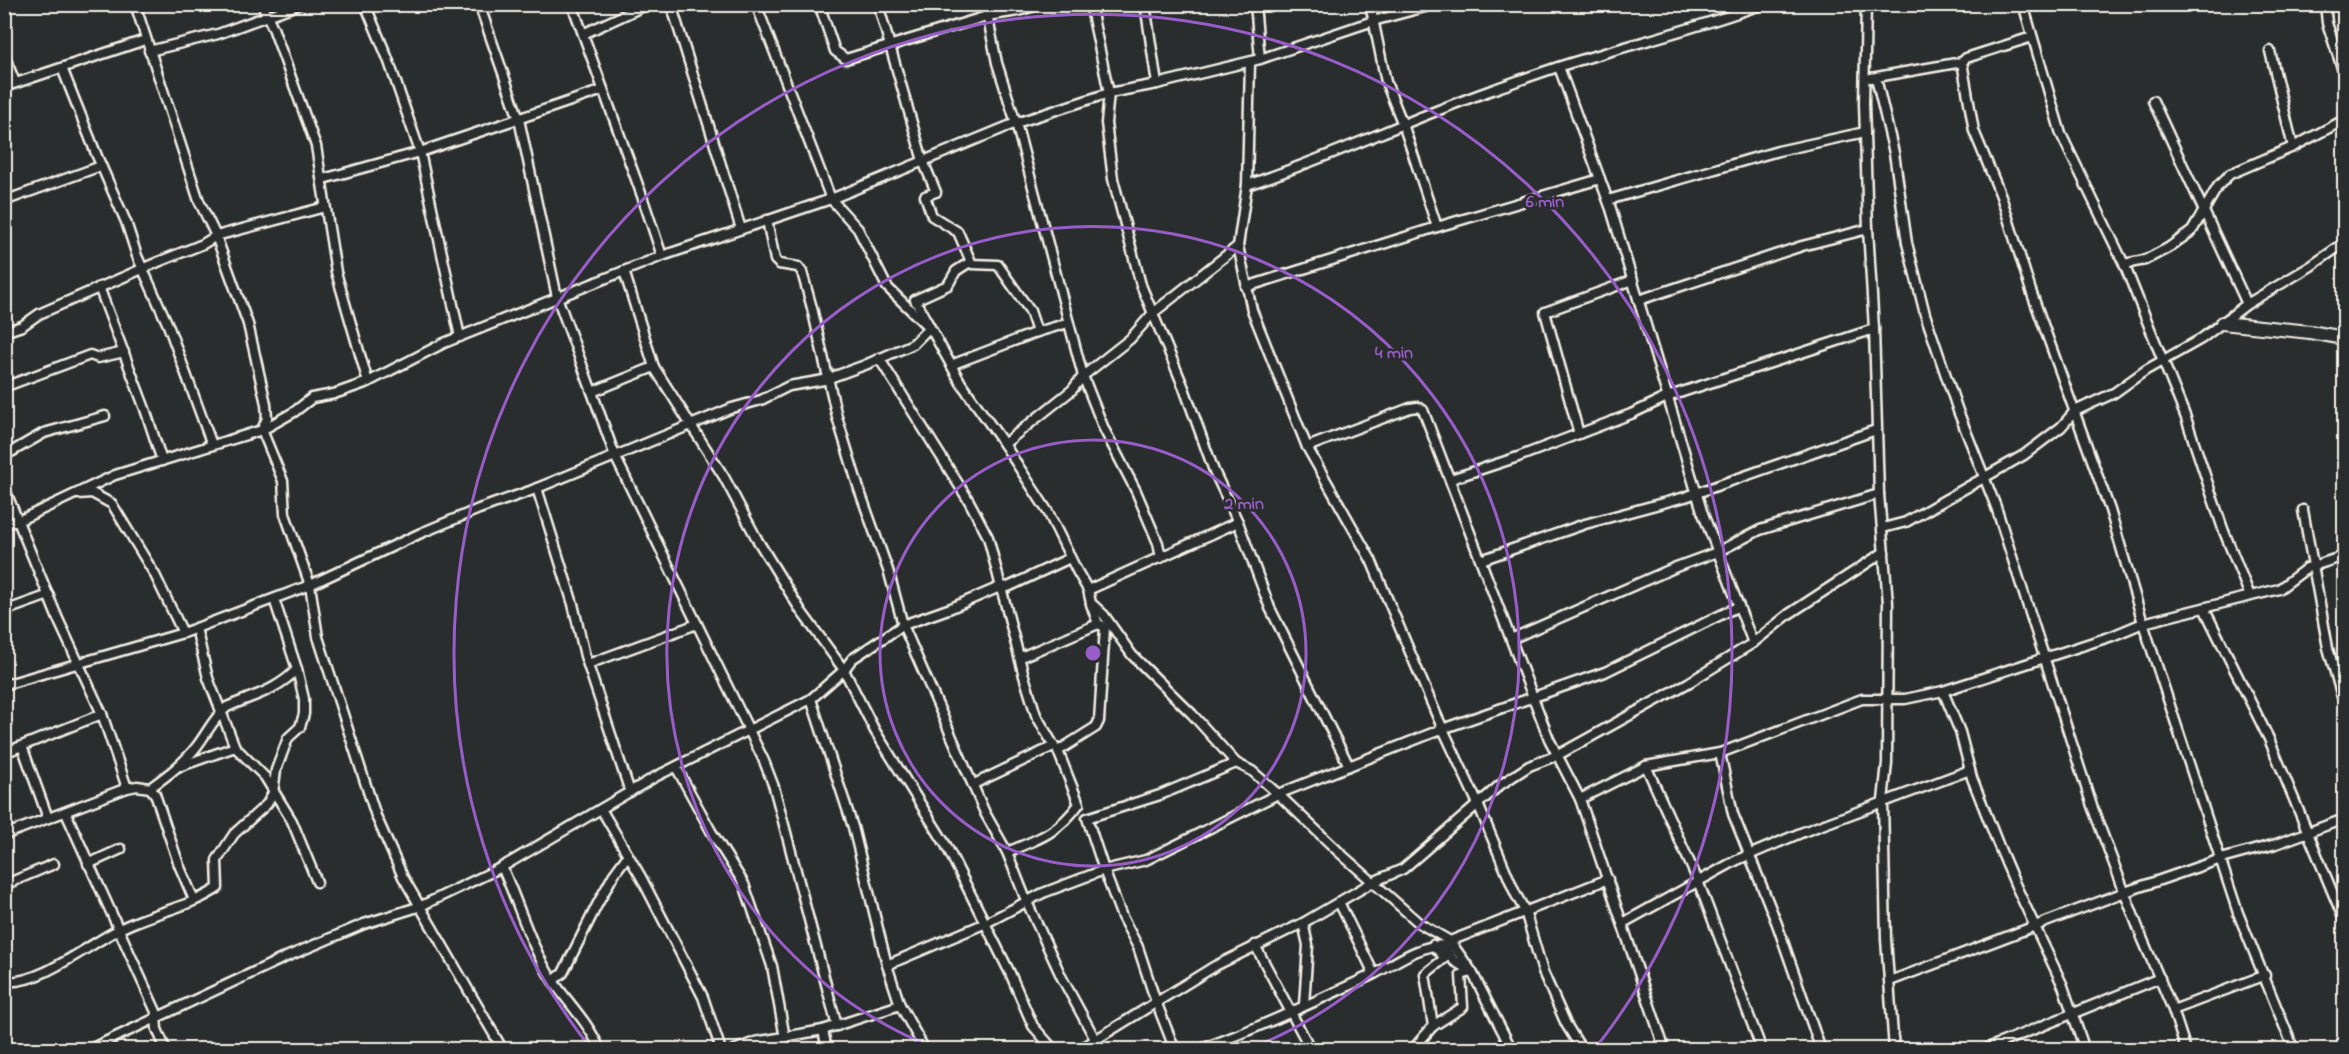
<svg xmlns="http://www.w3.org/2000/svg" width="2349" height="1054" font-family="'Indie Flower',sans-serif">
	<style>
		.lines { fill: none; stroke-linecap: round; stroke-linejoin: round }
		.street-casing { stroke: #f4f1e8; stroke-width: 13 }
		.secondary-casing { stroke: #f4f1e8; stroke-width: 16 }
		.street { stroke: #2a2d2e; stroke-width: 8 }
		.secondary { stroke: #2a2d2e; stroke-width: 12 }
		.ring { fill: none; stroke: #995dc9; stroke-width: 3 }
		.centre { fill: #995dc9; stroke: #2a2d2e; stroke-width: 3 }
		.ring-label { font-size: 18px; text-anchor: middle; font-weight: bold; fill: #995dc9; stroke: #2a2d2e; stroke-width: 5; stroke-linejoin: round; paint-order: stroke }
	</style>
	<rect width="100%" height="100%" fill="#2a2d2e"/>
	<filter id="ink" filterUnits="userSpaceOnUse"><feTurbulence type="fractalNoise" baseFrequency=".0167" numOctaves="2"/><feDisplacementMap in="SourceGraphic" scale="12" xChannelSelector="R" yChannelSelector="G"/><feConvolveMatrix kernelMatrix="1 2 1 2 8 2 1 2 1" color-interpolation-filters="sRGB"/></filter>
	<g filter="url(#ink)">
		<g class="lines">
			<g class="street-casing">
				<g id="street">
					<polyline points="135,4 199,201 216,236 248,324 266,404 267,418 262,430 283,481 285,514 310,585 318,637 376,816 403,877 503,1050"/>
					<polyline points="262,4 273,28 316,146 336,272 368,382"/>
					<polyline points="365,4 388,59 420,152 460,337"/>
					<polyline points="479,4 519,119 557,297 592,392"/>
					<polyline points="572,4 642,196 662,256"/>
					<polyline points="671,4 741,229"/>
					<polyline points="756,4 831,199 858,229 887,287 924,323"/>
					<polyline points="819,4 835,51 846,59 987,16 1018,11 1041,4"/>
					<polyline points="878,4 923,161 936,192 925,196 932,216 958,232 972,264 998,265 1030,311 1037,332 1068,323"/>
					<polyline points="985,4 997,63 1016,123 1083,376 1104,429 1136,491 1158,543 1161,558"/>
					<polyline points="1090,4 1109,93 1106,123 1113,179 1141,285 1184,388 1214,471 1238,522 1270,608 1349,766"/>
					<polyline points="1145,4 1157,84"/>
					<polyline points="1255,4 1260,59"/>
					<polyline points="1370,4 1386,82 1405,130 1437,227"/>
					<polyline points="1866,4 1864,103 1868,229 1874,329 1879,494 1888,603 1887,763 1883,801 1886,939 1894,1050"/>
					<polyline points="2023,4 2061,134 2124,264 2186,418 2223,529 2250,596"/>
					<polyline points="2325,4 2327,23 2344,74"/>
					<polyline points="583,34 648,4"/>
					<polyline points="149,51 218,34 300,4"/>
					<polyline points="2270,51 2293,147"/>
					<polyline points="4,55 15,82"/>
					<polyline points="1250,62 1247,185 1238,246 1252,310 1307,447 1371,560 1437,716 1478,804 1515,893 1525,911 1543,972 1566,1024 1582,1050"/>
					<polyline points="1962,62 1974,131 2001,196 2031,291 2110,510 2143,623 2238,913 2294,1050"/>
					<polyline points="1559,67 1611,209 1702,511 1753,643"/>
					<polyline points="62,68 97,156 126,222 137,256 168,325 212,445"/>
					<polyline points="1871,78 1962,62 1966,58 2032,37"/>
					<polyline points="1876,78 1894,153 1907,243 1925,314 1958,411 1996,507 2092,806 2140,933 2173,1010 2186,1050"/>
					<polyline points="4,87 145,40"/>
					<polyline points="2153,101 2247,304"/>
					<polyline points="323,179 420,152 603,90"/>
					<path d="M 1247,185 C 1329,158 1407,120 1489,91 C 1520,80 1552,68 1584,59 C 1644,41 1704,26 1763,4"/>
					<polyline points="1608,200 1778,151 1865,132"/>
					<polyline points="4,201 101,166"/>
					<polyline points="767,220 775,260 779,264 798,267 802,272 812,308 837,417 859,489 889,573 903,625 985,813 1007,852 1026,900 1062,978 1095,1039"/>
					<polyline points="970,262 956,271 948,285 915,300 961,383 1004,444 1048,512 1077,571 1088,590 1091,603 1104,615 1132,655 1192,714 1236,763 1252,771 1278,794 1340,853 1419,923 1450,941 1472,972 1512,1050"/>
					<polyline points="2124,264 2145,260 2168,248 2192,231 2218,186 2230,174 2293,147 2344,120"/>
					<polyline points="624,271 654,367 724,477 758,541 801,611 844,670 875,731 946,845 1010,973 1033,1026 1054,1050"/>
					<polyline points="99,287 145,409 162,461"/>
					<polyline points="1246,287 1437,227 1600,179"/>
					<polyline points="1639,300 1802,246 1868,229"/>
					<polyline points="4,332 22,326 39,314 158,262 203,244 216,236 325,207"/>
					<polyline points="879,358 969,501 988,537 1024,676 1036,715 1054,746 974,784"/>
					<polyline points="951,365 1037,332"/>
					<polyline points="654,367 592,392 615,456 764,761 774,787 837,1026"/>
					<polyline points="4,387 90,355 98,358 124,352"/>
					<polyline points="1579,434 1545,312 1633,280"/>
					<polyline points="1004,444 1072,390 1083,376 1130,339 1153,313 1238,246"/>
					<polyline points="1307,447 1410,408 1418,407 1423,410 1549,739 1580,799 1665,1050"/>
					<polyline points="4,456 44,433 105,416"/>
					<polyline points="1451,479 1518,457 1631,414 1667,397 1874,329"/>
					<polyline points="4,487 58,619 102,714 127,788 4,835"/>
					<polyline points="537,488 573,604 585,656 630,792"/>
					<polyline points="78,494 92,493 112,504 155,575 183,633"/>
					<polyline points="2303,510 2328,648 2344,704"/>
					<polyline points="4,524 20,520 115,475 262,430 294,412 312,398 334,394 368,382 444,343 624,271 662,256 831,199 1016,123 1109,93 1157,84 1260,59 1373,21 1436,4"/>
					<polyline points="1883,528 1906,522 2024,455 2061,427 2075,411 2114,393 2146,370 2201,339 2247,304 2311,266 2344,243"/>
					<polyline points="1481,560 1585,524 1685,497 1876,430"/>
					<polyline points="1088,590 1238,522"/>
					<polyline points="2204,608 2269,739 2344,920"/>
					<polyline points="4,611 49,595"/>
					<polyline points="196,628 208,678 235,747 265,777 292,821 317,882"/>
					<polyline points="1511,639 1676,567 1717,552 1760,530 1879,494"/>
					<polyline points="1021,657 1098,624"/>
					<polyline points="588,664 697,624"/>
					<polyline points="4,685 183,633 310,585 421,533 479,509 530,491 732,408 761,400 789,386 824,380 865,365 913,344 929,328"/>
					<polyline points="1943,691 1960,732 1972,778 1998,844 2015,884 2063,986 2085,1050"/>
					<polyline points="811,699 853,827 887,965 900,1005 925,1050"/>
					<polyline points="22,746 48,818"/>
					<polyline points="4,753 102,714"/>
					<polyline points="1720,753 1733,814 1777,924 1821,1050"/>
					<polyline points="181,766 235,747"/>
					<polyline points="1646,766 1698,881 1762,1050"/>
					<polyline points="676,767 711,831 744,884 772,966 785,1038"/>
					<polyline points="127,788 137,786 150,788 155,794 179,865 194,900"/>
					<path d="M 150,788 C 168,775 184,763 197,746 C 207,733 214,717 227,707 C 252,696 278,690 297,669"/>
					<polyline points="1580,799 1646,766 1720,753 1862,699 1905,699 1943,691 2112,636 2143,623 2279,589 2307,568 2344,556"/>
					<polyline points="601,809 641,877 703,997 721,1050"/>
					<polyline points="66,813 158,1016"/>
					<path d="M 1007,852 C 1039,839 1058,833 1079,804 L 1058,751 L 1096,727 L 1099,721 L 1105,627 L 1098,624 L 1091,604"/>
					<polyline points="88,864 121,849"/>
					<path d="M 502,867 C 518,902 532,950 553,981 C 569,1004 589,1023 600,1050"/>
					<polyline points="4,885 54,864"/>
					<polyline points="1339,902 1374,974"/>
					<polyline points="1303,923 1308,945 1304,1005"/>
					<polyline points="1623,923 1737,860 1803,832 1970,770"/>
					<polyline points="1450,941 1608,879"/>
					<polyline points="1255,945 1311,1050"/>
					<polyline points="1433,945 1445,958 1425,974 1433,1026"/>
					<polyline points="887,965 986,923 1043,893 1104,870 1146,860 1278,794 1445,728 1605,672 1739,606"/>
					<path d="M 4,981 C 37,986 87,946 116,931 C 148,913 187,909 218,888 L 217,860 L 234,834 L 267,804 L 273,793 L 276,770 L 288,738 L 300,727 L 304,714 L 304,699 L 297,669 L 274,599"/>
					<polyline points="553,981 563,973 597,905 614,874 628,855"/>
					<polyline points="1890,981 2125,892 2221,859 2276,844 2344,819"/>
					<polyline points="2173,1010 2265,975"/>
					<polyline points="156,1017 157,1029 166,1050"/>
					<polyline points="823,1030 900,1005"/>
					<polyline points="88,1050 286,957 364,924 421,906 502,867 655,777 811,699 844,670 852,659 903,625 951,608 1002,586 1008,587 1070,558"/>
					<polyline points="734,1050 755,1042 823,1030 827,1050"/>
					<polyline points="1079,1050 1215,966 1303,923 1373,882 1403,869 1500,785 1529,766 1558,755 1688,683 1753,643 1789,614 1884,552"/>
					<polyline points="1175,1050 1155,999 1138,947 1122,917 1104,870 1087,818 1160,795 1236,763"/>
					<path d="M 1198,1050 C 1257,1029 1316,1001 1372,975 C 1396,963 1416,946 1444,945 L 1454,961 L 1469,970"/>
					<polyline points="1415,1050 1414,1048 1433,1026 1463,1007 1461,975 1472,972"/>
					<polyline points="1983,1050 2160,978"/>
				</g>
			</g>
			<g class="secondary-casing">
				<polyline id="secondary" points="2222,323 2310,332 2344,338"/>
			</g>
			<use href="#street" class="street"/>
			<use href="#secondary" class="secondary"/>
		</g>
	</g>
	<g class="ring">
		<circle cx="1093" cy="653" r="213"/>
		<path d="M937 1049A426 426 0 1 1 1249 1049"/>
		<path d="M589 1046A639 639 0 1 1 1597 1046"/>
	</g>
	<circle cx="1093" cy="653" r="9" class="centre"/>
	<g class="ring-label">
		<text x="1545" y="207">6 min</text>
		<text x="1394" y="358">4 min</text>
		<text x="1244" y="509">2 min</text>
	</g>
	<rect width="2349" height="1054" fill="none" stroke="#2a2d2e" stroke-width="24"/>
	<rect x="12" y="12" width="2325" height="1030" fill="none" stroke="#f4f1e8" stroke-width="2" filter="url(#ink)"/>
</svg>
